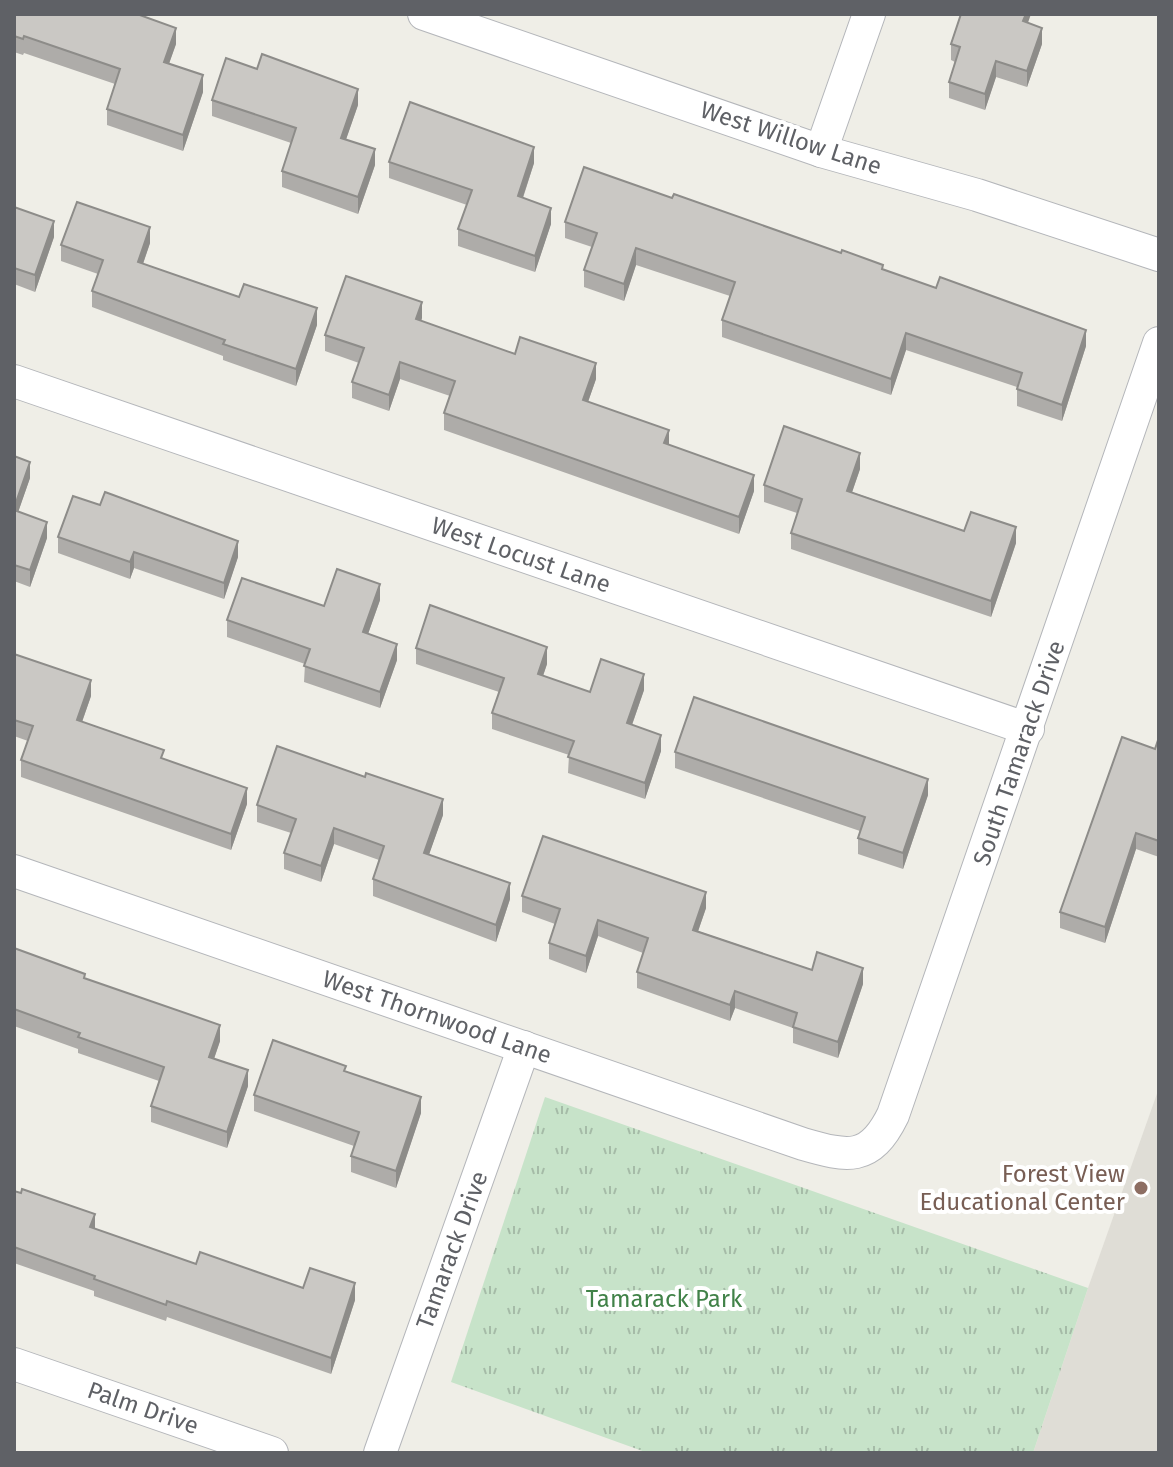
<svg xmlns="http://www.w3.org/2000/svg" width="1173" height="1467" font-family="'Fira Sans',sans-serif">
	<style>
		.education { fill: #dfddd6 }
		.park { fill: url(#park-tufts) }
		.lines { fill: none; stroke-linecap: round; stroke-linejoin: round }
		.street-casing { stroke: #b4b6ba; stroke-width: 34 }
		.street { stroke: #fff; stroke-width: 32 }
		.wall { fill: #aeaca9 }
		.shaded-wall { fill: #8d8c89 }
		.building { fill: #cac8c4; stroke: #8d8c89; stroke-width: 2 }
		.education-dot { fill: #8d6e63; stroke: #fff; stroke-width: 3 }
		.labels { text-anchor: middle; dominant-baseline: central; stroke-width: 8; stroke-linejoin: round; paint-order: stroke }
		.street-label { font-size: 24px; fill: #5f6166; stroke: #fff }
		.education-label { font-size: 24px; fill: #785e54; stroke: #fff; text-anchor: end }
		.park-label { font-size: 24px; fill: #418248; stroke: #fff }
	</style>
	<defs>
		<pattern id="park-tufts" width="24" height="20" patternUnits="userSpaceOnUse" patternTransform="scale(2)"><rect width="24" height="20" fill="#c7e3c9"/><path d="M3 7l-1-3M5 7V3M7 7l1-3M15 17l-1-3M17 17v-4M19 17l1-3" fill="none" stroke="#a5bba7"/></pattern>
	</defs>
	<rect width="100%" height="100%" fill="#efeee7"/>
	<polygon class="education" points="1159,1088 1159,1453 1033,1453 1088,1288"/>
	<polygon class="park" points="545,1097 1088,1288 1033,1453 648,1453 451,1382"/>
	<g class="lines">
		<g class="street-casing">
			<g id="street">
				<polyline points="424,14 821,151 977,195 1159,255"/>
				<polyline points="821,151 869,14"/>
				<polyline points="14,381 1028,729"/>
				<path d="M 14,871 L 803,1144 C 848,1157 870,1162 893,1115 L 1159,343"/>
				<polyline points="14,1364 272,1453"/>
				<polyline points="380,1453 524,1047"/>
			</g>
		</g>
		<use href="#street" class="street"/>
	</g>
	<g class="wall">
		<polygon points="14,14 176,44 169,63 203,92 183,151 107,125 107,109 115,84 24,53 23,55 14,52"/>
		<polygon points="1028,23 1042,44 1027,87 996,77 985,110 949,98 949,82 955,62 951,60 951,44"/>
		<polygon points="212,100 358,105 346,139 375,165 358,214 282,187 282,171 291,143 212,116"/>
		<polygon points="389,162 534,163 523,198 551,224 535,272 458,246 458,229 467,205 389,178"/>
		<polygon points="14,207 54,237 35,292 14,284"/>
		<polygon points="565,222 883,270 1086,346 1062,421 1017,406 1017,387 906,350 891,395 722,337 722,320 730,296 636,265 624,301 584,287 584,270 592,247 565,238"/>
		<polygon points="150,243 143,264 317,325 296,386 223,360 223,356 92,307 92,291 98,274 61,261 61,245"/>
		<polygon points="422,318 421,321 515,354 596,379 588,402 754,491 739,534 444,430 444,413 450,396 400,379 389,411 352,398 352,382 359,363 325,351 325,335"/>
		<polygon points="14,456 30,478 18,512 47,538 30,587 14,581"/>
		<polygon points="860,469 852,492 964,531 1016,543 991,617 791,549 791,533 797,513 764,502 764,485"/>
		<polygon points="58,537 238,557 224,599 134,568 130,579 58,553"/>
		<polygon points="380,600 368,634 397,660 380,708 304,682 305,664 227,637 227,620"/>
		<polygon points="1159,623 1159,645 1157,644 1157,628"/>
		<polygon points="416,648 547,664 543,676 590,692 644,690 632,725 661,751 645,799 568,773 569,755 492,729 492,713 499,692 416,664"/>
		<polygon points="14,654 91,696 82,722 164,759 247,804 231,850 21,777 21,760 28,741 14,736"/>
		<polygon points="1159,737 1159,857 1136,849 1105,943 1060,928 1060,912 1155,749"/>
		<polygon points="675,752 928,795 903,869 858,854 858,838 860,831 675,768"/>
		<polygon points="257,805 443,815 429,854 510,899 496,942 373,896 373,879 379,860 334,844 321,882 284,869 284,853 291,833 257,822"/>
		<polygon points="522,896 706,908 698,931 812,970 863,984 838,1058 793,1043 793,1028 735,1008 730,1021 637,988 637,972 643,953 598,936 586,973 549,959 549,943 555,924 522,912"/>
		<polygon points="14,948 85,978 220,1041 214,1059 248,1086 227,1148 151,1122 151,1106 159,1081 78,1053 78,1049 14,1026"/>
		<polygon points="346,1072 421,1113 396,1188 351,1172 351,1156 354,1146 254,1111 254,1095"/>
		<polygon points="14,1191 95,1229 196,1264 355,1300 331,1374 167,1317 166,1321 94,1296 94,1291 14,1263"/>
	</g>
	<g class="shaded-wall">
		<polygon points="1026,14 1031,14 1023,37 1023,21"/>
		<polygon points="176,28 176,44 164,78 164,62"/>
		<polygon points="1042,28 1042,44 1027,87 1027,71"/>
		<polygon points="996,61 996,77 985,110 985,94"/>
		<polygon points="203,75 203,92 183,151 183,135"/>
		<polygon points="358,89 358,105 341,154 341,138"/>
		<polygon points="534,147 534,163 518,212 518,196"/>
		<polygon points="375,149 375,165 358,214 358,197"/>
		<polygon points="551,208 551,224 535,272 535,256"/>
		<polygon points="54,221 54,237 35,292 35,275"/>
		<polygon points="150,227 150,243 138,278 138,262"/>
		<polygon points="636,248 636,265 624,301 624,284"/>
		<polygon points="422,302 422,318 416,335 416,319"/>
		<polygon points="317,308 317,325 296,386 296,369"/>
		<polygon points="1086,330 1086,346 1062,421 1062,405"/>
		<polygon points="906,333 906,350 891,395 891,379"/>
		<polygon points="400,362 400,379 389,411 389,395"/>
		<polygon points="596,363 596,379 583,416 583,400"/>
		<polygon points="669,430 669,446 664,443"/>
		<polygon points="860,453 860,469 847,507 847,491"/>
		<polygon points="30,462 30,478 14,524 14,508"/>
		<polygon points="754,475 754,491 739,534 739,517"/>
		<polygon points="47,522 47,538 30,587 30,570"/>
		<polygon points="1016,527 1016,543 991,617 991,601"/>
		<polygon points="238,541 238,557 224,599 224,583"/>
		<polygon points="134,552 134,568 130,579 130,562"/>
		<polygon points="380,584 380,600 363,648 363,632"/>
		<polygon points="397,644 397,660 380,708 380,692"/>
		<polygon points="547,647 547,664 538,690 538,674"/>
		<polygon points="644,674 644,690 627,739 627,723"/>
		<polygon points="91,680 91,696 77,736 77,720"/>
		<polygon points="661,735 661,751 645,799 645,783"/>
		<polygon points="928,779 928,795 903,869 903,853"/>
		<polygon points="247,788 247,804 231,850 231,834"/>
		<polygon points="443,799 443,815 424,869 424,853"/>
		<polygon points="334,828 334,844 321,882 321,866"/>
		<polygon points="1136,833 1136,849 1105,943 1105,927"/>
		<polygon points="510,883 510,899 496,942 496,925"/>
		<polygon points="706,892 706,908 693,946 693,930"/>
		<polygon points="598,920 598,936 586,973 586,956"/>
		<polygon points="863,968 863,984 838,1058 838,1042"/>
		<polygon points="735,991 735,1008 730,1021 730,1005"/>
		<polygon points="220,1025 220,1041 209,1073 209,1057"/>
		<polygon points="248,1070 248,1086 227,1148 227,1132"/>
		<polygon points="421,1097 421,1113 396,1188 396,1171"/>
		<polygon points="95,1214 95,1231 90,1227"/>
		<polygon points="355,1283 355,1300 331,1374 331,1358"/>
	</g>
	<g class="building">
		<polygon points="14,14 137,14 176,28 164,62 203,75 183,135 107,109 120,69 24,36 23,39 14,36"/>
		<polygon points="961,14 1026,14 1023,21 1042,28 1027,71 996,61 985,94 949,82 960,47 951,44"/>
		<polygon points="262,54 358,89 341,138 375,149 358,197 282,171 296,128 212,100 226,58 257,69"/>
		<polygon points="410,102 534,147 518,196 551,208 535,256 458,229 472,190 389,162"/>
		<polygon points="584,167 672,198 674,194 841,253 842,250 883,265 882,269 936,288 940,277 1086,330 1062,405 1017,389 1022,373 906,333 891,379 722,320 735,282 636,248 624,284 584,270 597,233 565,222"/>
		<polygon points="77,202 150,227 138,262 239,297 244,284 317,308 296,369 223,344 225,340 92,291 103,260 61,245"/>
		<polygon points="14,207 54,221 35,275 14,268"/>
		<polygon points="346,276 422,302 416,319 515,354 520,337 596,363 583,400 669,430 664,443 754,475 739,517 444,413 455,381 400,362 389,395 352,382 364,348 325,335"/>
		<polygon points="784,426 860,453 847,491 964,531 971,512 1016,527 991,601 791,533 802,499 764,485"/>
		<polygon points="14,456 30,462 14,508"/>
		<polygon points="105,492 238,541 224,583 134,552 130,562 58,537 73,496 100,505"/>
		<polygon points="14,510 47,522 30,570 14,565"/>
		<polygon points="337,569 380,584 363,632 397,644 380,692 304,666 310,649 227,620 242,578 324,606"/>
		<polygon points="430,605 547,647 538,674 590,692 601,659 644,674 627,723 661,735 645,783 568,757 574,741 492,713 504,678 416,648"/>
		<polygon points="14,654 91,680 77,720 164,750 161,758 247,788 231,834 21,760 33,726 14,720"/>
		<polygon points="694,697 928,779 903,853 858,838 865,817 675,752"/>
		<polygon points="1122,737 1155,749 1159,737 1159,841 1136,833 1105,927 1060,912"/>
		<polygon points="277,746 365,777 366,773 443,799 424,853 510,883 496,925 373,879 384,846 334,828 321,866 284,853 296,819 257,805"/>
		<polygon points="543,836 706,892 693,930 812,970 817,952 863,968 838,1042 793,1027 797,1013 735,991 730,1005 637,972 648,938 598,920 586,956 549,943 560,909 522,896"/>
		<polygon points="14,948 85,974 84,978 220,1025 209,1057 248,1070 227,1132 151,1106 164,1067 78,1037 80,1033 14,1009"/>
		<polygon points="273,1040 346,1066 344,1071 421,1097 396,1171 351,1156 359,1132 254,1095"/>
		<polygon points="22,1189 95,1214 90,1227 196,1264 200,1252 303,1288 310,1268 355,1283 331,1358 167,1301 166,1305 94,1279 95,1276 14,1247 14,1191 21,1193"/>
	</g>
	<circle class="education-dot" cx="1141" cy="1188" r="8"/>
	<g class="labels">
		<g class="street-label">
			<text transform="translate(791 138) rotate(18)">West Willow Lane</text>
			<text transform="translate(521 555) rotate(19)">West Locust Lane</text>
			<text transform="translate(1019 753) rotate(-71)">South Tamarack Drive</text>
			<text transform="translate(437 1017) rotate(19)">West Thornwood Lane</text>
			<text transform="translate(452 1250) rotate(-70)">Tamarack Drive</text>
			<text transform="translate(143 1408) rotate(19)">Palm Drive</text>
		</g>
		<g class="education-label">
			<text x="1125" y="1174">Forest View<tspan x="1125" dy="28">Educational Center</tspan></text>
		</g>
		<g class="park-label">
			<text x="664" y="1299">Tamarack Park</text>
		</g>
	</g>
	<rect width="1173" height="1467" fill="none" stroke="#5f6166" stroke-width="32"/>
</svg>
